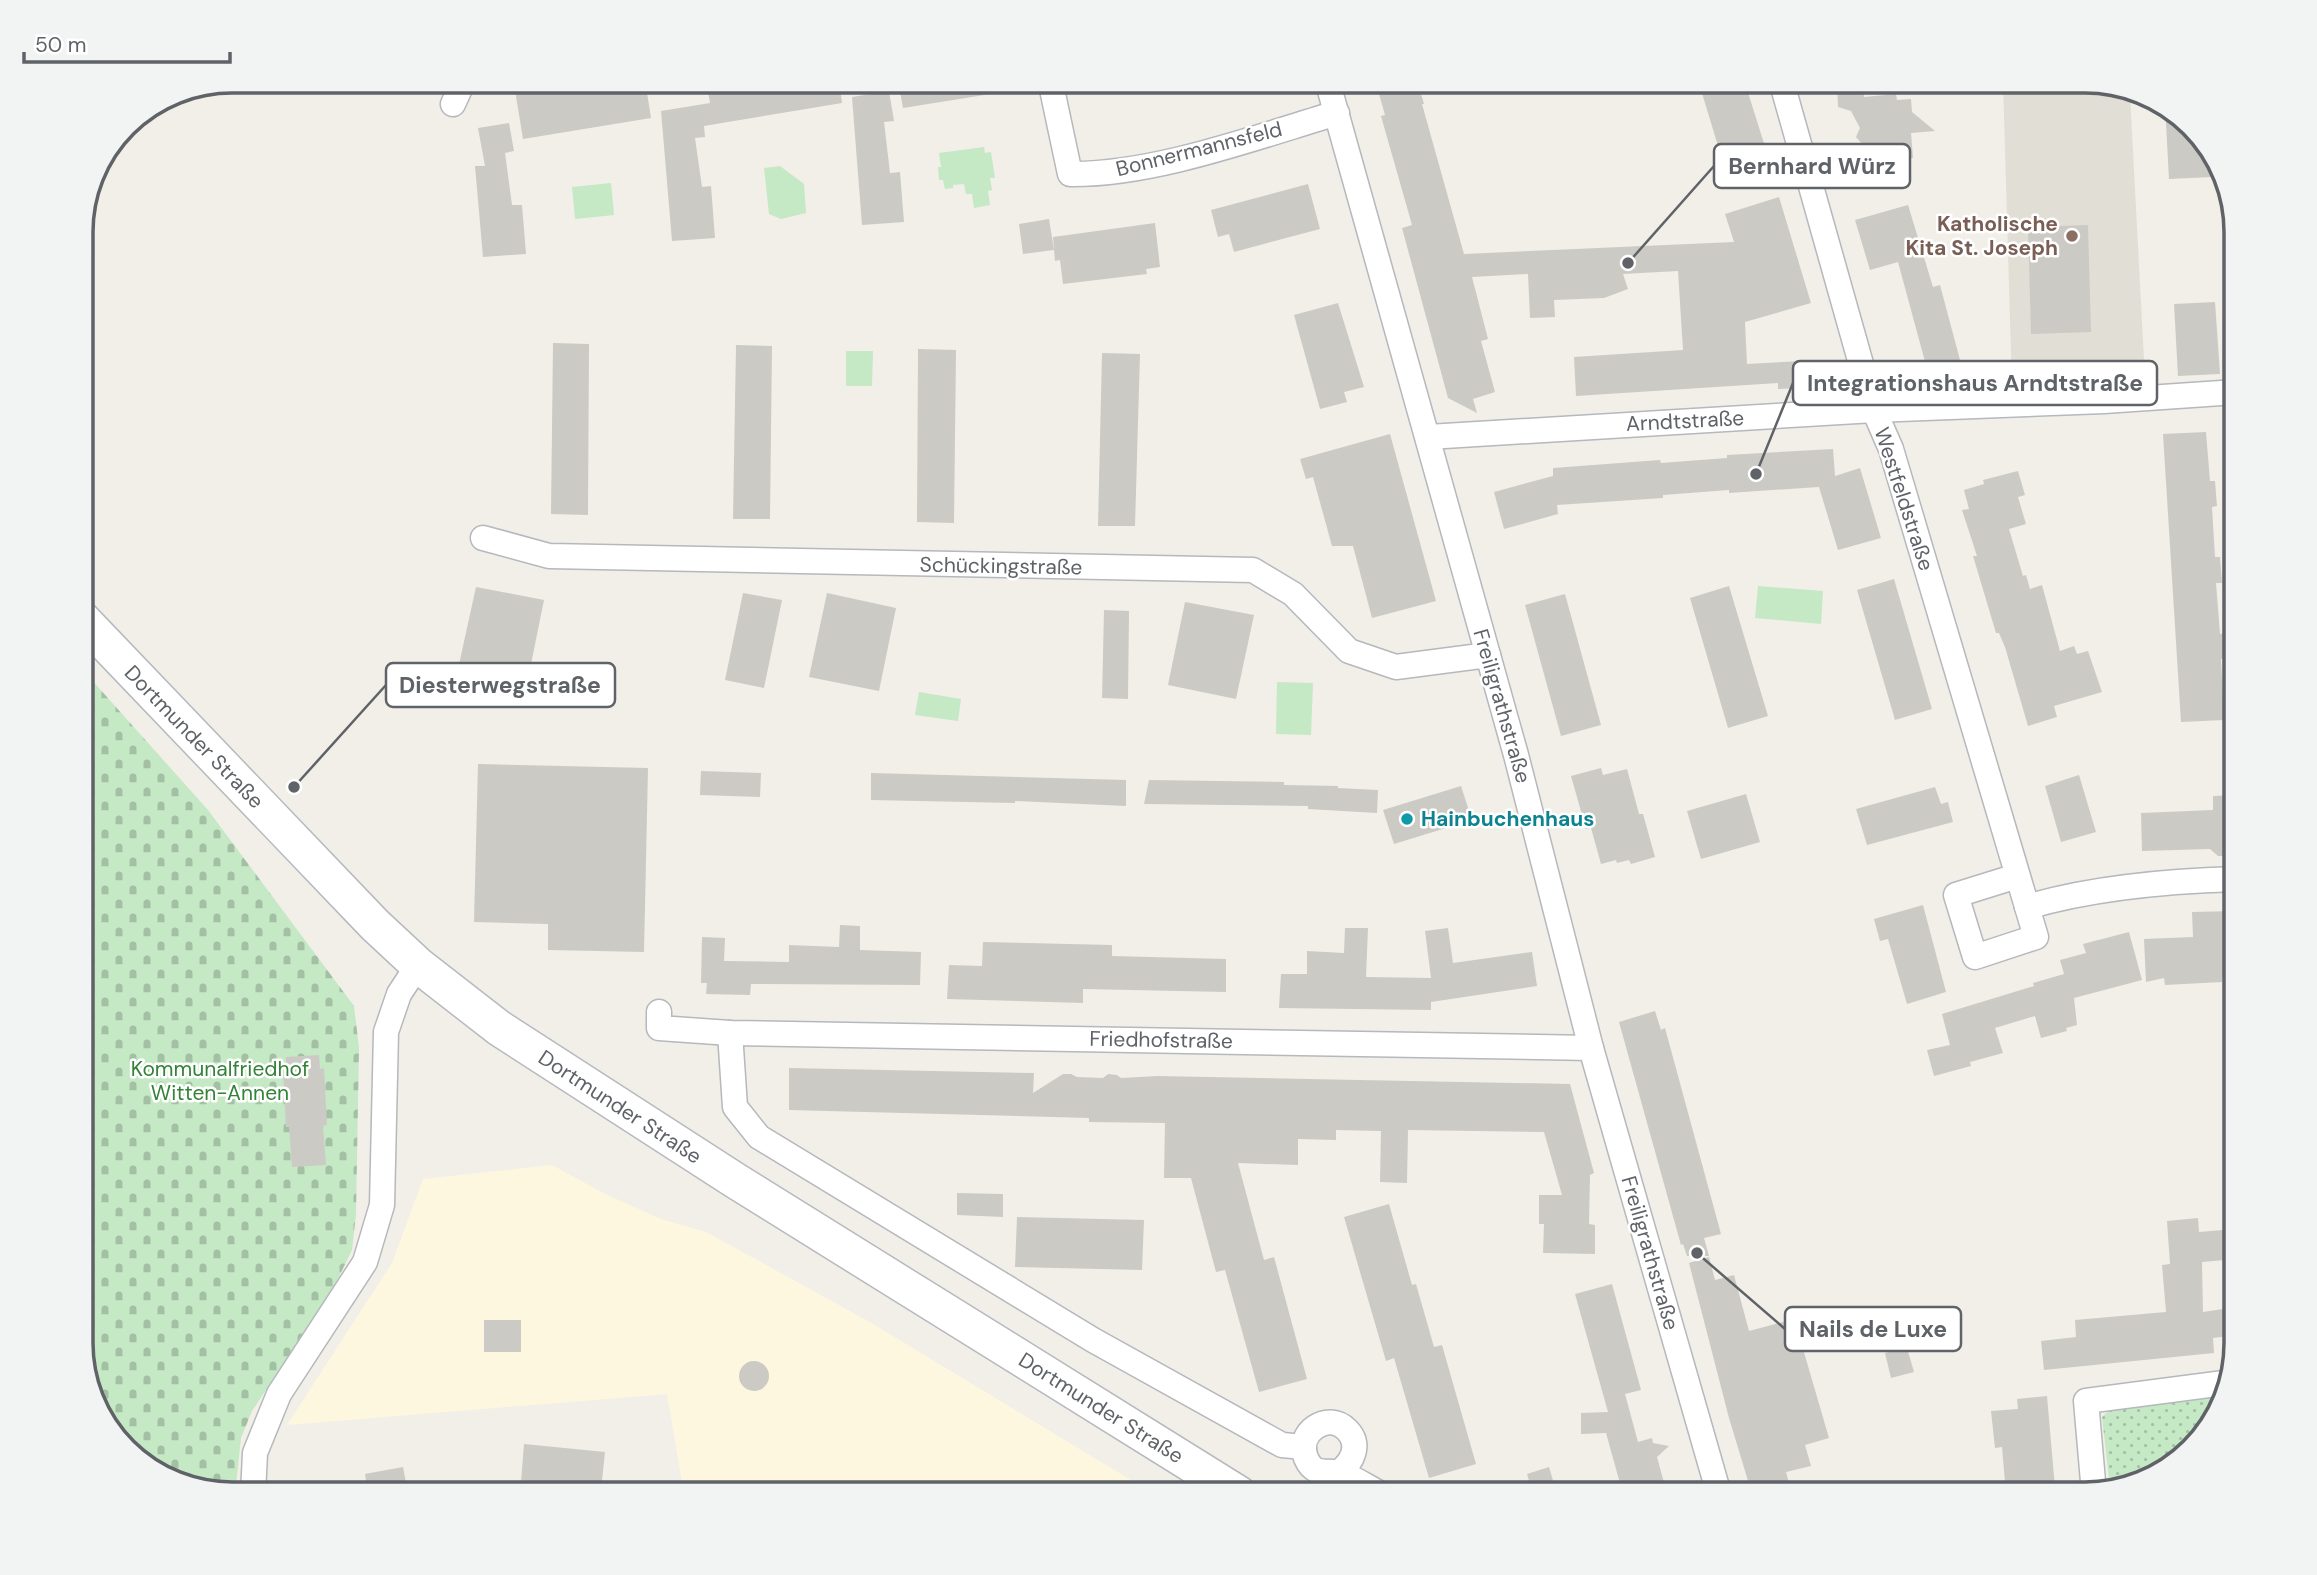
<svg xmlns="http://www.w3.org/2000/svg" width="2317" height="1575" font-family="'DM Sans',sans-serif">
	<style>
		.commercial { fill: #fef7e0 }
		.education { fill: #e1ded6 }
		.grass { fill: url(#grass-dots) }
		.cemetery { fill: url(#cemetery-stones) }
		.park { fill: #c5e8c5 }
		.building { fill: #cccac5 }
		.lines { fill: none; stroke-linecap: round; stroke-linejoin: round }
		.street-casing { stroke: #b5b8bc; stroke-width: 27 }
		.secondary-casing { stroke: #b6babf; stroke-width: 38 }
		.street { stroke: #fff; stroke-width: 24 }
		.secondary { stroke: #fff; stroke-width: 35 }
		.education-dot { fill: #8d6e63; stroke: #fff; stroke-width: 2.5 }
		.culture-dot { fill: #0f9aa8; stroke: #fff; stroke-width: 2.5 }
		.labels { text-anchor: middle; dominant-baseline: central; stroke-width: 5; stroke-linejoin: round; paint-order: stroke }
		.street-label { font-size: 21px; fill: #5f6368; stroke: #fff }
		.education-label { font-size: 21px; font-weight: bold; fill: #785e54; stroke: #fff; text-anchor: end }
		.culture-label { font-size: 21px; font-weight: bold; fill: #0d838f; stroke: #fff; text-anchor: start }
		.park-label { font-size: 21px; fill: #348238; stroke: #fff }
		.rim { fill: none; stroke: #5f6368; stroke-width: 3.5 }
		.leader { fill: none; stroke: #5f6368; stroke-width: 2.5 }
		.callout-dot { fill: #5f6368; stroke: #fff; stroke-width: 2.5 }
		.callout { fill: #fff; stroke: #5f6368; stroke-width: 2.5 }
		.callout-label { font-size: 23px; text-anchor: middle; font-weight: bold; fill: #5f6368 }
	</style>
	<defs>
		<pattern id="grass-dots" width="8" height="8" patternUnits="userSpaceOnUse" patternTransform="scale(1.75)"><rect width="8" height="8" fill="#c5e8c5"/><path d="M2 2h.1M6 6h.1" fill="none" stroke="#a3c0a4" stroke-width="1.8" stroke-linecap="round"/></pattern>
		<pattern id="cemetery-stones" width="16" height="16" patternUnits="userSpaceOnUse" patternTransform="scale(1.75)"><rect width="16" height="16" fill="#c5e8c5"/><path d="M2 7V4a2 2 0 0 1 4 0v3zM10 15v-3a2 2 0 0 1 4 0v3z" fill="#a3c0a4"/></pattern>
	</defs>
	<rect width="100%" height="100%" fill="#f1efe8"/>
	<polygon class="commercial" points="552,1165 605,1194 661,1219 706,1232 868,1321 1154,1494 684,1494 667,1394 287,1425 392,1263 423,1179"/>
	<polygon class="education" points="2003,81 2085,81 2130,94 2145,379 2012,387"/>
	<polygon class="grass" points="2221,1394 2211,1428 2153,1479 2119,1487 2109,1479 2102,1417 2115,1405"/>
	<polygon class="cemetery" points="81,668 208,810 354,1006 359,1048 356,1214 352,1250 332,1291 252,1411 241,1438 235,1494 147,1469 101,1419 81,1353"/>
	<g class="park">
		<polygon points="984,147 985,153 991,152 995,178 990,178 992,190 988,191 990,205 974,208 972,194 966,194 964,184 953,185 953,188 945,189 943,180 939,180 938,167 941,167 939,153"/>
		<polygon points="780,166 804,184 806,213 781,219 769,214 764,168"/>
		<polygon points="611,183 614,215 575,219 572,187"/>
		<polygon points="846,351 873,351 872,386 846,386"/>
		<polygon points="1758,586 1823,591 1821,624 1755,618"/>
		<polygon points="1277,682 1313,683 1311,735 1276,734"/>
		<polygon points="919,692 961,699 958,721 915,715"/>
	</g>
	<g class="building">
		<polygon points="571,80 645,80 651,118 523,139 515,90"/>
		<polygon points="706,80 839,80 842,103 704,126 705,137 695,138 702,187 711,186 715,238 672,241 661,111 710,103"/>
		<polygon points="898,80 996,80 997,93 903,108"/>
		<polygon points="1375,80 1417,80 1424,104 1422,104 1464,254 1734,242 1725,214 1779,197 1811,303 1745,322 1747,364 1801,361 1803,388 1778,389 1778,383 1576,396 1574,357 1683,350 1678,271 1623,274 1628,289 1604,298 1554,300 1555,317 1530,318 1528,274 1472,277 1488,339 1481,341 1495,392 1473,399 1477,413 1448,398 1402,228 1412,225 1381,116 1385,115"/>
		<polygon points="1698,80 1744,80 1768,156 1725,169"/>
		<polygon points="1837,80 1863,80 1864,97 1896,94 1897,100 1911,99 1912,112 1935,131 1911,133 1913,158 1905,158 1906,173 1899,173 1903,186 1878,179 1874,172 1864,173 1862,144 1856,137 1860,128 1851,111 1838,107"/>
		<polygon points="889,91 894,121 884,122 890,173 900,172 904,222 862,225 852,97"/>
		<polygon points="2165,105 2170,106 2212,151 2213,177 2169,179"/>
		<polygon points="509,123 514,151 505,153 512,205 522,205 526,254 483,257 475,166 485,166 478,128"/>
		<polygon points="1308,184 1320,229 1234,252 1229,234 1218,237 1211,210"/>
		<polygon points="1908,205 1933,287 1940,285 1960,360 1927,369 1898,262 1870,270 1855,220"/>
		<polygon points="1049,219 1054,250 1023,254 1019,224"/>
		<polygon points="1155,223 1160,267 1146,269 1147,274 1063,284 1060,260 1055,261 1053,237"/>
		<polygon points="2088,225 2091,332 2031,334 2028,227"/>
		<polygon points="2215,302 2220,374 2178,376 2174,304"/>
		<polygon points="1338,303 1364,387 1344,392 1347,402 1320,409 1294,315"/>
		<polygon points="553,343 589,344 588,515 551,514"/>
		<polygon points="736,345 772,346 770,519 733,519"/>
		<polygon points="918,349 956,350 954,523 917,522"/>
		<polygon points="1102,353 1140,354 1135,526 1098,526"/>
		<polygon points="2206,432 2210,481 2215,481 2216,494 2217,506 2212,507 2215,557 2220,557 2222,583 2216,583 2220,634 2225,633 2227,659 2221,659 2224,720 2181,722 2163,434"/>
		<polygon points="1390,434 1436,601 1372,618 1353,546 1332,546 1313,477 1306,479 1300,459"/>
		<polygon points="1833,449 1835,476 1860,468 1881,538 1838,550 1819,487 1729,493 1729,490 1663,495 1663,498 1557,505 1558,514 1504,529 1494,492 1553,476 1553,468 1660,460 1661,463 1727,458 1727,455"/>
		<polygon points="2018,471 2025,495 2018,497 2026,524 2009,529 2023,576 2026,575 2030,589 2042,585 2060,651 2074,646 2077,654 2088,651 2102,692 2054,706 2057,717 2028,726 2005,647 1999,633 1996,633 1973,556 1977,556 1962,510 1969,509 1964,490 1984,484 1983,480"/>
		<polygon points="1894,579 1932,709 1895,720 1857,590"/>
		<polygon points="1729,586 1768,716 1728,728 1690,598"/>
		<polygon points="476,587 544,600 527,684 458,669"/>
		<polygon points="743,593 782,600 764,688 725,680"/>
		<polygon points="827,593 896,608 879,691 809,677"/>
		<polygon points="1565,594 1601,725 1561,736 1525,605"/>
		<polygon points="1185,602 1254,615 1236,699 1168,685"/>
		<polygon points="1104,610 1129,611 1128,699 1102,698"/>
		<polygon points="478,764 648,768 644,952 548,950 548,924 474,922"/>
		<polygon points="1601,768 1603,775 1627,769 1639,814 1643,814 1655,857 1631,864 1629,860 1617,863 1616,860 1601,864 1591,828 1586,829 1571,776"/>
		<polygon points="701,771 761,773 760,797 700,795"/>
		<polygon points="871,773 1126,780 1126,806 1015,801 1015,803 871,800"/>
		<polygon points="2079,775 2096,832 2061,842 2045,786"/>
		<polygon points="1149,780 1284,782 1284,785 1338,786 1338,788 1378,790 1377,813 1308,809 1308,806 1144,804"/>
		<polygon points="1461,786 1472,820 1394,844 1383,810"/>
		<polygon points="1935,787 1941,804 1948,802 1953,822 1867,845 1856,809"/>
		<polygon points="1746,794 1760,842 1701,859 1687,811"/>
		<polygon points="2235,795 2236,846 2227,856 2218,856 2210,849 2142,851 2141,813 2213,810 2213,796"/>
		<polygon points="1923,905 1946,992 1907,1004 1888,939 1880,941 1874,919"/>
		<polygon points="2236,911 2236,940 2226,941 2230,977 2222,977 2222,982 2165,985 2164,978 2146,982 2144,939 2193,937 2192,912"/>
		<polygon points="840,925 860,926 860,950 921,952 920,985 751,984 750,995 706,994 707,983 701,983 702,937 725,938 724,961 789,962 789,945 839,947"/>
		<polygon points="1345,928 1368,928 1366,977 1431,978 1425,931 1448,928 1453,963 1532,952 1537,986 1431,1002 1431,1010 1279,1008 1281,974 1307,974 1307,951 1344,953"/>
		<polygon points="2129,932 2142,980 2074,998 2077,1025 2066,1028 2067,1031 2041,1038 2035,1016 1995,1028 2003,1053 1970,1062 1971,1066 1934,1076 1927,1050 1950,1045 1942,1014 2034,986 2033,983 2064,974 2060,960 2086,953 2083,944"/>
		<polygon points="983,942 1112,945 1112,956 1226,959 1226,992 1083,989 1083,1003 947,999 949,965 982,966"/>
		<polygon points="1655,1011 1661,1030 1665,1028 1721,1234 1704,1238 1709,1256 1687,1256 1683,1244 1681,1245 1619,1022"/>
		<polygon points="319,1055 320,1069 324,1068 327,1125 323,1126 326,1165 292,1167 289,1127 286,1127 283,1070 286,1070 286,1057"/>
		<polygon points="789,1068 1034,1073 1033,1093 1063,1074 1071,1074 1077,1077 1103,1078 1108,1074 1117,1075 1121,1078 1158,1076 1570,1084 1594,1173 1590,1175 1589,1224 1595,1225 1595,1254 1543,1253 1544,1224 1539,1224 1539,1195 1562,1195 1544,1132 1408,1130 1407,1183 1380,1182 1381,1131 1336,1130 1336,1140 1298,1139 1298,1165 1238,1163 1264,1260 1274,1257 1307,1379 1259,1392 1225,1270 1216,1272 1191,1178 1164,1178 1165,1123 1089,1122 1089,1118 789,1110"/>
		<polygon points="957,1193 1003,1194 1003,1217 957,1215"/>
		<polygon points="1389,1204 1412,1285 1416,1284 1434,1347 1442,1345 1476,1464 1429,1478 1394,1358 1386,1361 1344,1217"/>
		<polygon points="1017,1217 1144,1220 1142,1270 1015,1267"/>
		<polygon points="2198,1218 2199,1232 2223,1230 2225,1260 2202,1262 2203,1312 2236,1307 2236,1335 2213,1338 2214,1353 2044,1370 2041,1341 2076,1337 2075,1320 2166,1312 2162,1265 2170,1264 2167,1221"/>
		<polygon points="1709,1257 1715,1280 1734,1275 1749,1331 1806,1316 1806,1318 1813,1317 1819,1337 1801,1342 1829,1438 1805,1445 1811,1466 1786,1472 1792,1494 1752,1494 1729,1418 1689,1263"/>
		<polygon points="1612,1284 1641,1390 1625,1394 1638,1442 1652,1438 1653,1443 1669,1446 1657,1457 1667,1494 1623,1494 1606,1433 1581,1434 1581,1413 1608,1412 1575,1294"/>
		<rect x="484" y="1320" width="37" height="32"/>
		<polygon points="1907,1348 1914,1372 1891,1378 1885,1353"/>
		<circle cx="754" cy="1376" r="15"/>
		<polygon points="2047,1396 2055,1488 2028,1490 2028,1494 2006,1494 2002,1447 1995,1448 1991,1411 2018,1409 2017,1399"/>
		<polygon points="524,1444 605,1452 601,1490 521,1482"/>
		<polygon points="403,1467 408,1494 368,1494 365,1474"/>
		<polygon points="1549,1467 1557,1494 1533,1494 1527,1474"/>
	</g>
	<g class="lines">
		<g class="street-casing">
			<g id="street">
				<path d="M 1050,80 L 1070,174 C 1154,175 1256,137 1337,113"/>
				<polyline points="1327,80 1516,755 1591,1048 1719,1494"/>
				<polyline points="1781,80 1874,410 1891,449 2036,937 1975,957 1956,895 2017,876"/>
				<polyline points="453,104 464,80"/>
				<polyline points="1428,437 1874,410 2104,401 2236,392"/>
				<polyline points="483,538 549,556 1253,570 1293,594 1349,651 1396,667 1488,655"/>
				<path d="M 2027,907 C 2091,888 2169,881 2236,879"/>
				<polyline points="659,1012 659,1028 730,1033 1591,1048"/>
				<polyline points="730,1033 735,1107 759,1137 1093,1340 1282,1445 1304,1447"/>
				<path d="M 1339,1472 C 1353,1462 1361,1444 1347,1430 C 1328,1410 1295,1433 1306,1458 C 1315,1479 1329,1468 1343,1474 C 1356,1479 1369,1488 1381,1494"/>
				<polyline points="2094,1493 2086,1401 2224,1383"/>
				<polyline points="253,1494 255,1453 279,1394 365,1262 382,1205 386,1032 399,994 418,965"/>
			</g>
		</g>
		<g class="secondary-casing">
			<polyline id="secondary" points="81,618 375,925 418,965 499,1028 736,1181 1239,1494"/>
		</g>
		<use href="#street" class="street"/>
		<use href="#secondary" class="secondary"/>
	</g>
	<circle class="education-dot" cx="2072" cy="236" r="7"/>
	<circle class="culture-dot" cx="1407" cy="819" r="7"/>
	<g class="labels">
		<g class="street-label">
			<text transform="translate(1199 149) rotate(-14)">Bonnermannsfeld</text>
			<text transform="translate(1685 421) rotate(-3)">Arndtstraße</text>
			<text transform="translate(1904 499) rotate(72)">Westfeldstraße</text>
			<text transform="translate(1001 566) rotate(1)">Schückingstraße</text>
			<text transform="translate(1502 706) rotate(74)">Freiligrathstraße</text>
			<text transform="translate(194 737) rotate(46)">Dortmunder Straße</text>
			<text transform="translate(1161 1040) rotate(1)">Friedhofstraße</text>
			<text transform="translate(620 1107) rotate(33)">Dortmunder Straße</text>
			<text transform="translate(1650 1253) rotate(74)">Freiligrathstraße</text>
			<text transform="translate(1101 1408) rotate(32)">Dortmunder Straße</text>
		</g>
		<g class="education-label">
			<text x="2058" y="224">Katholische<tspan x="2058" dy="24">Kita St. Joseph</tspan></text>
		</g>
		<g class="culture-label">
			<text x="1421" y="819">Hainbuchenhaus</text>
		</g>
		<g class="park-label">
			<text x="220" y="1069">Kommunalfriedhof<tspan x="220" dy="24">Witten-Annen</tspan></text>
		</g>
	</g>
	<path d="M0 0H2317V1575H0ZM232 93H2085A139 139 0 0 1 2224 232V1343A139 139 0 0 1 2085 1482H232A139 139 0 0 1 93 1343V232A139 139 0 0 1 232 93Z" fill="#f2f3f3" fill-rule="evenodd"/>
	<path class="rim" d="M232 93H2085A139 139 0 0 1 2224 232V1343A139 139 0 0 1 2085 1482H232A139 139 0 0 1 93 1343V232A139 139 0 0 1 232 93Z"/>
	<path class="leader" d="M1628 263L1714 166M1756 474L1793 383M294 787L386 685M1697 1253L1785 1329"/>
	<g class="callout-dot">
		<circle cx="1628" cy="263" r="7"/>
		<circle cx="1756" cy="474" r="7"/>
		<circle cx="294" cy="787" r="7"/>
		<circle cx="1697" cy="1253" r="7"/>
	</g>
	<g class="callout">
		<rect x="1714" y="144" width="196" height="44" rx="7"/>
		<rect x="1793" y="361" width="364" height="44" rx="7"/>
		<rect x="386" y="663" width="229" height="44" rx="7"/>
		<rect x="1785" y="1307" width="176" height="44" rx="7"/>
	</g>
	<g class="callout-label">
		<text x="1812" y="174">Bernhard Würz</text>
		<text x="1975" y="391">Integrationshaus Arndtstraße</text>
		<text x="500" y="693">Diesterwegstraße</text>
		<text x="1873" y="1337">Nails de Luxe</text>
	</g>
	<path d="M24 52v10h206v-10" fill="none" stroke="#5f6368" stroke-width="3.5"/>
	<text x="35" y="52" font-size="21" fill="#5f6368" stroke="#ffffff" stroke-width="5" paint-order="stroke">50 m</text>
</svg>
